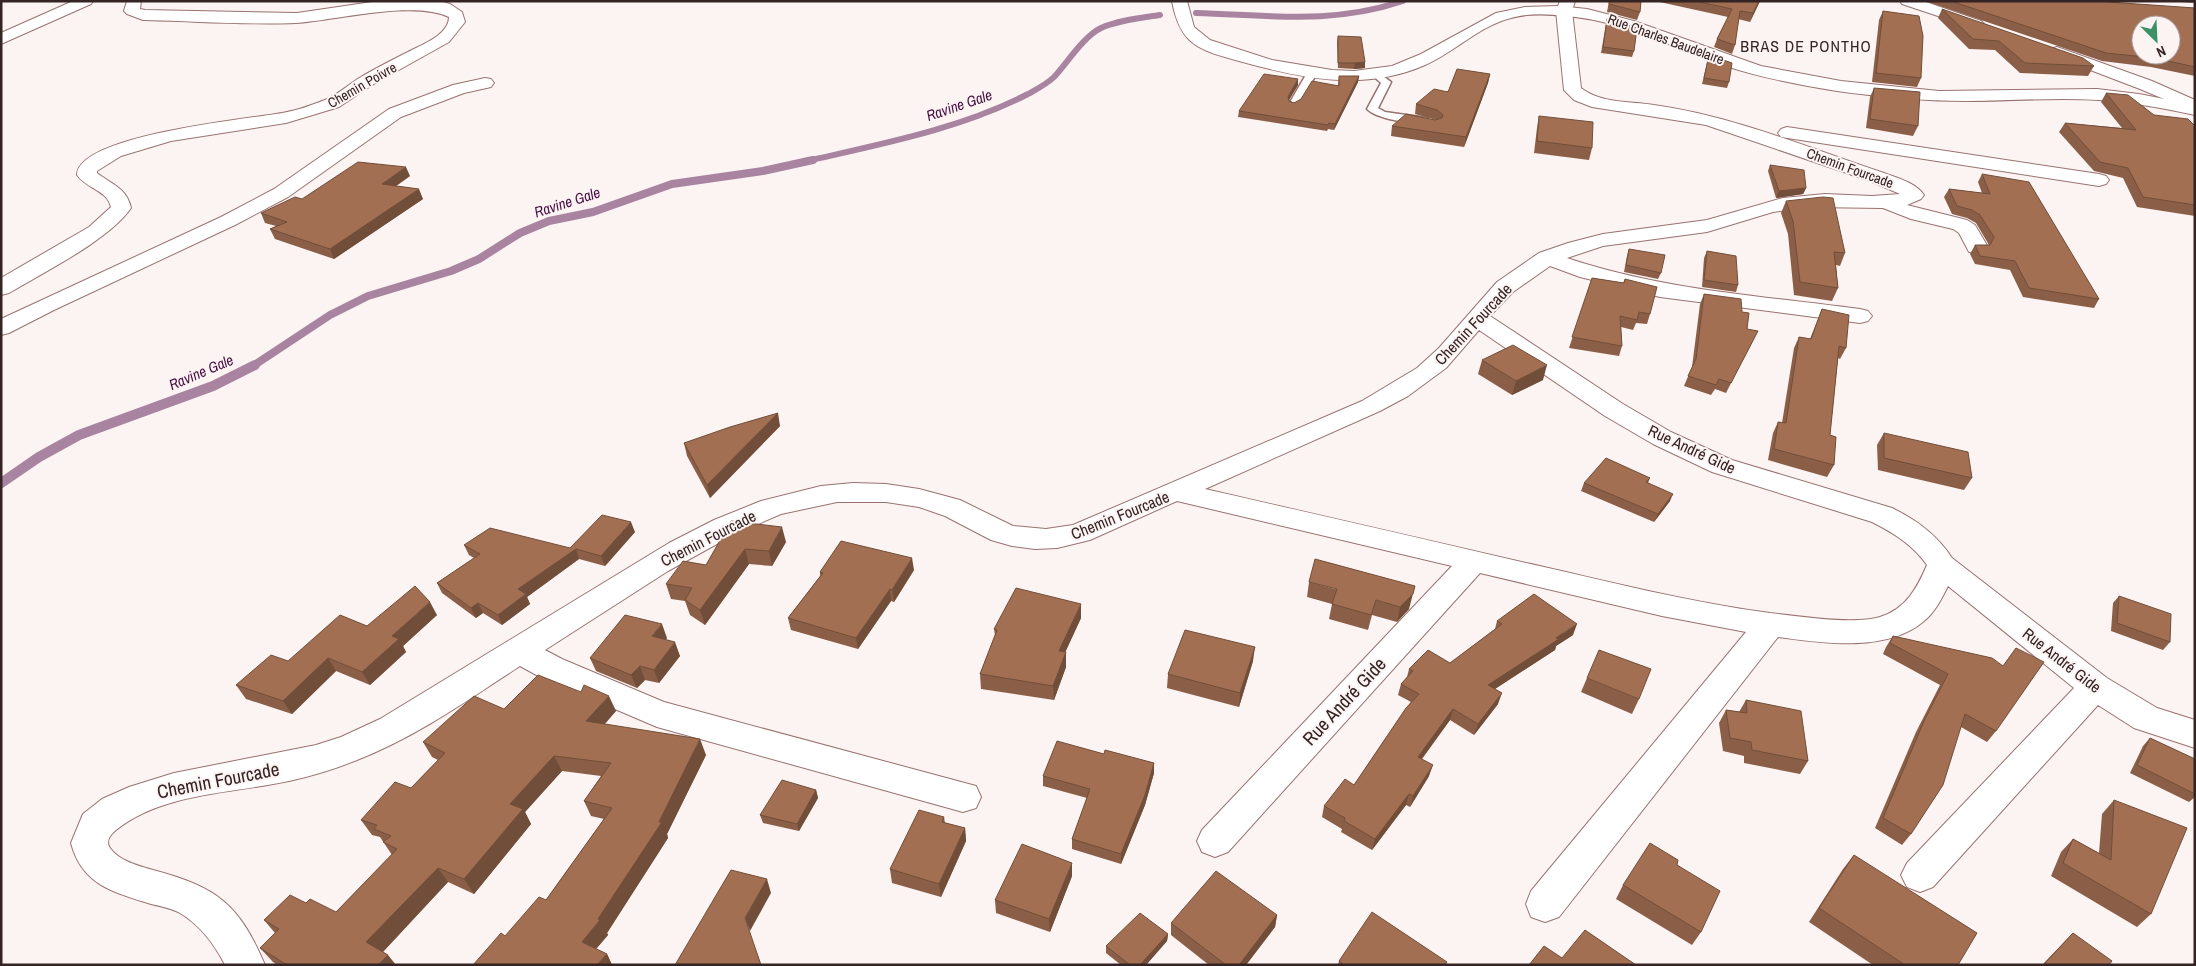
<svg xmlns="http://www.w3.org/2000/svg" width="2196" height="966" font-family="'Archivo Narrow',sans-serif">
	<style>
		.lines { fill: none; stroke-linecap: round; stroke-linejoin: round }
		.stream-far2 { stroke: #a984a0; stroke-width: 6 }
		.stream-far1 { stroke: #a984a0; stroke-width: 8 }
		.stream { stroke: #a984a0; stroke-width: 10 }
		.lane-casing { stroke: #987370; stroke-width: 3 }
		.street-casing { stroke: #987370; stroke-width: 2 }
		.secondary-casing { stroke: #987370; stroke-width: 2 }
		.lane { fill: #fff; fill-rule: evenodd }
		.street { fill: #fff; fill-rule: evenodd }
		.secondary { fill: #fff; fill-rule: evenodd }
		.wall { fill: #8b5f47 }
		.shaded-wall { fill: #714e39 }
		.building { fill: #a26f52; stroke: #714e39; fill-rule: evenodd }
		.labels { text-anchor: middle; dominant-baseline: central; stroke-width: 4; stroke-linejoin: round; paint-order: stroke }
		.far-street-label { font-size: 14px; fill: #342423; stroke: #fcf3f3 }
		.far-water-label { font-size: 15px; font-style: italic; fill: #481145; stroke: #fcf3f3 }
		.far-quarter-label { font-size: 16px; letter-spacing: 1px; fill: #342423; stroke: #fcf3f3 }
		.street-label { font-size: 16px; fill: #342423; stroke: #fcf3f3 }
		.near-street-label { font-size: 19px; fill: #342423; stroke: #fcf3f3 }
	</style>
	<rect width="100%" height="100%" fill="#fcf3f3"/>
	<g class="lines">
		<g class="stream-far2">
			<path d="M 1196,13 C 1269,15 1332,25 1403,1"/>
			<path d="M 807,161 C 881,144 960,129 1028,94 C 1037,89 1047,84 1054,77 C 1067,63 1084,36 1101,28 C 1119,20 1141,18 1160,15"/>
		</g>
		<polyline class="stream-far1" points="253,366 330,315 368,296 451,271 479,259 520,233 549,221 593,212 672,184 763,171 813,160"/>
		<polyline class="stream" points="1,483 39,457 79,435 213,386 255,365"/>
		<g class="lane-casing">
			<g id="lane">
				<polygon points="1312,70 1317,73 1299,104 1294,107 1290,106 1289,104 1307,73"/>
				<path d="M 1376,71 L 1391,82 L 1378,108 L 1385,112 L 1427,118 L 1428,120 L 1427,122 C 1413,125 1377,119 1367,109 L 1381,83 L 1371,74 Z"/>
			</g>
		</g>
		<g class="street-casing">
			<g id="street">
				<polygon points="73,1 93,1 91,4 1,44 1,33"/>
				<path d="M 127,1 L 141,1 L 140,9 L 145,10 L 297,13 L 379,1 L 439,1 L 450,4 L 462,12 L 465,22 L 449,42 L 372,85 L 339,107 L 286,123 L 171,141 L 121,156 L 97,171 L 97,173 C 111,184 127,188 131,208 C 109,240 44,272 9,293 L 1,295 L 1,278 L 89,227 L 111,207 C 107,190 87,189 77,175 C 78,135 249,119 282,113 C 296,111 312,105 325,100 C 338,95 349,84 361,77 C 376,68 392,60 408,52 C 421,45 449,35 449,17 C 413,0 338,20 296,23 C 245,25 194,21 143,20 L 127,14 L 124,11 Z"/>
				<path d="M 1560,1 L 1575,1 L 1572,11 L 1581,88 C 1602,104 1630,101 1654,105 C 1733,116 1809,148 1884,173 C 1897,178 1915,182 1924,195 L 1921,199 L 1907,205 L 1967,220 L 1975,225 L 1988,247 L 1985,252 L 1977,253 L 1969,252 L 1959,233 L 1953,229 L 1911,219 L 1883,208 L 1811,207 L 1773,212 L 1707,232 L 1603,246 L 1567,258 C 1662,290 1762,296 1860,309 L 1868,311 L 1872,316 L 1868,321 L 1860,323 L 1660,297 L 1580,277 L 1550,266 L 1513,292 L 1490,316 L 1623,404 L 1671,432 L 1732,460 L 1892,508 C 1917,520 1937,535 1952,558 L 2107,678 L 2157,708 L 2195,720 L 2195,748 L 2134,728 L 2098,705 L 1933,887 L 1920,892 L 1907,887 L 1901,875 L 1907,863 L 2074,688 L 1948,586 C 1942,598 1935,612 1924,621 C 1887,653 1822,643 1778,637 L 1559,917 L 1545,922 L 1531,917 L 1526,904 L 1531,891 L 1746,632 L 1662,616 L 1480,573 L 1228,852 L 1215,857 L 1202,852 L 1197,841 L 1202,830 L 1452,566 L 1177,501 L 1090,540 L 1057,548 L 1035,549 L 1012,546 L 991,540 L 945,516 L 919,507 L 886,502 L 837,502 L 781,514 L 735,534 L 668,571 L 545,650 L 562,659 L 664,702 L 976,786 L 981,797 L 976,808 L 963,812 L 657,727 L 540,677 L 520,666 C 468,700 416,737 357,760 C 335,769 312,776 289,781 C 234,793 161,793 116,830 C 111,834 105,841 110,848 C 119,861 139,866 153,870 C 217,887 239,904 265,965 L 225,965 C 215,945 200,925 180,913 C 171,908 160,906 151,904 C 113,892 82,885 71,843 L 83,814 L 102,799 L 129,787 L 174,773 L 316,745 L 341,737 L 380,719 L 669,543 L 714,520 L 761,501 L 821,486 L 853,483 L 886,484 L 919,489 L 960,500 L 1013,526 L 1046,529 L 1073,525 L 1362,401 L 1417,368 L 1439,348 L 1497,282 L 1539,253 L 1568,243 L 1603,234 L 1707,220 L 1783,198 L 1825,194 L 1872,196 L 1900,194 L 1870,181 L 1706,125 L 1592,107 L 1574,100 L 1564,90 L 1556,11 ZM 1479,330 L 1605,416 L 1653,444 L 1712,472 L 1872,522 C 1894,533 1913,545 1927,565 C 1917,588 1906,609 1880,617 C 1853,625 1799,616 1770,613 C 1687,602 1607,581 1526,563 C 1419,538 1312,513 1205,489 L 1380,411 L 1408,396 L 1446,368 Z"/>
				<polygon points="1900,1 1923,1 1981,21 1984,24 1981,27 1971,27 1902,4"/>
				<polygon points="2057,47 2152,81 2195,100 2195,112 2140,89 2051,55 2049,52 2051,49"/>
				<polygon points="485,78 491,79 494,83 491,87 464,93 401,117 288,197 235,225 54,310 9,333 1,335 1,319 221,217 274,189 389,109 453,85"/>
				<polygon points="1787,127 2099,174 2106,176 2109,180 2106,184 2099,186 1781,137 1778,133 1781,129"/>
			</g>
		</g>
		<g class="secondary-casing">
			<path id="secondary" d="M 1172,1 L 1187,1 L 1194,27 L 1210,40 L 1272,60 L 1332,70 L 1354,71 L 1392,66 L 1421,54 L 1496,13 L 1525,7 L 1558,6 L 1587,9 L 1634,21 L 1761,66 L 1841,81 L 1939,91 L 2097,89 L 2139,94 L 2195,105 L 2195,115 C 2163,108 2131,102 2098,100 C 2054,97 2011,101 1967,101 C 1924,101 1880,97 1837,91 C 1800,85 1762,78 1726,66 C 1672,48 1622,20 1565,16 C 1548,14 1528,13 1511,18 C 1479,26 1455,52 1425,65 C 1364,92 1300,78 1239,61 C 1199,50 1180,45 1172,1 Z"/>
		</g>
		<use href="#lane" class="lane"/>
		<use href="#street" class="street"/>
		<use href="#secondary" class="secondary"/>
	</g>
	<g class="wall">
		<polygon points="1609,1 1641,1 1640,12 1637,20 1607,12"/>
		<polygon points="1655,1 1760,1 1750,22 1738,19 1735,45 1732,54 1714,47 1717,39 1728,17"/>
		<polygon points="1925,1 2094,1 2195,8 2195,76 2151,67 2102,61"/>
		<polygon points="2166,1 2195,1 2195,3"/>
		<polygon points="1942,9 2094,66 2088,76 2020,73 1995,50 1969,49 1938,18"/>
		<polygon points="1883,11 1921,78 1917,87 1872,82 1879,20"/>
		<polygon points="1607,19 1634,51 1632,57 1601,53"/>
		<polygon points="1338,36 1365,62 1365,68 1354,69 1338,68 1337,42"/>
		<polygon points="1709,55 1729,82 1727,88 1702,84"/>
		<polygon points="1490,74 1488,83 1464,147 1391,136 1392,126 1436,120 1415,114 1416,104"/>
		<polygon points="1339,76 1359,76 1358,82 1334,130 1328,129 1327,131 1238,117 1239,111 1298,79 1298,85 1289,100 1294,103 1338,86"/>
		<polygon points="1874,88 1918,126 1913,136 1866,128 1870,97"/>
		<polygon points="2106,93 2154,115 2195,126 2195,216 2137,207 2123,178 2094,171 2059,132 2065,123 2122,128 2101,102"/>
		<polygon points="1539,116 1592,148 1589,160 1534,153 1537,128"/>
		<polygon points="1770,165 1806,188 1803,194 1776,198 1768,171"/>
		<polygon points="1982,174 2099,299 2094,308 2023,297 2010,270 1975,264 1970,254 1975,245 1989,245 1976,223 1967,218 1952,214 1944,197 1949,189 1982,193 1978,182"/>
		<polygon points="410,176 396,186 423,199 334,259 275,239 270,229 276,226 265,223 261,213 302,199"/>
		<polygon points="1786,201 1845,253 1840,266 1836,265 1838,288 1832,301 1794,295 1788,234 1781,213"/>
		<polygon points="1629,249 1661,273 1658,279 1624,272 1627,256"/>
		<polygon points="1707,251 1738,285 1736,292 1702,287 1704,258"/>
		<polygon points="1592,278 1623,283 1625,279 1650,314 1647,324 1636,323 1633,330 1621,327 1622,346 1619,356 1569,348"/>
		<polygon points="1704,294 1742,312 1747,329 1753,340 1726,393 1715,389 1711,395 1684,386 1692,367 1700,304"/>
		<polygon points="1822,309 1846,348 1840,359 1838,358 1830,435 1834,465 1827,477 1768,460 1773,433 1778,422 1782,423 1794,348 1799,337 1810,339"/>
		<polygon points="1482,360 1543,380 1512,395 1478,374"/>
		<polygon points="780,426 710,498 687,456 684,443"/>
		<polygon points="1884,433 1972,478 1964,490 1878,470 1877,445"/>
		<polygon points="1650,478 1648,483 1670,501 1654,522 1581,491 1584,483"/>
		<polygon points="731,521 786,542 772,566 749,564 705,625 690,615 685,601 671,599 666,584 706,565"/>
		<polygon points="635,532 605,566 579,559 527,597 530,604 502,625 483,613 476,618 442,593 437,583 474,558 469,555 464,545 570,548"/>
		<polygon points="914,570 894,602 891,601 858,649 791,630 788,618 820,576 820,572"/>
		<polygon points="1309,582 1409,609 1397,622 1372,615 1368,630 1329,619 1332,604 1307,597"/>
		<polygon points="2119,596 2170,642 2163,650 2111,631 2113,603"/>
		<polygon points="437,615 403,646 406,652 370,685 336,671 292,714 246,699 236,685 367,626"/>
		<polygon points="1081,618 1065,652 1066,667 1054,700 981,689 980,674 995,635 994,629"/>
		<polygon points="1497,621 1573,635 1556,646 1555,650 1495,689 1498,704 1474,735 1450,720 1422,759 1429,776 1410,807 1406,805 1372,850 1341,832 1342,829 1322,817 1324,806 1354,785 1411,702 1398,695 1401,684 1407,677 1409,669 1450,663 1495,629"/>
		<polygon points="1893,636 2003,666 2016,648 1996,731 1987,742 1961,727 1911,834 1902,845 1875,828 1916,732 1940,685 1883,654 1886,647"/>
		<polygon points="667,638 665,640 680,656 659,683 645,680 637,688 596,671 590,658"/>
		<polygon points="1253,661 1239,707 1167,688 1168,674"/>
		<polygon points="1587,678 1639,699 1632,714 1581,692"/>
		<polygon points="581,692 616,711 605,724 706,755 667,834 668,838 607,933 608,935 596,949 607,954 612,965 473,965 546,900 604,819 591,816 584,801 601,776 562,771 525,812 531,824 474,894 448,882 383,952 396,965 277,965 273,962 260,948 275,933 264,920 306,903 336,912 392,855 380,837 372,835 361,820 411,788 438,760 432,757 423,742 504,709"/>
		<polygon points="1746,700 1808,761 1800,774 1744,763 1744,756 1723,751 1719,723 1726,710 1739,712"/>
		<polygon points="2150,738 2195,759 2195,797 2189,802 2130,773 2143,746"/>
		<polygon points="1104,754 1154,763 1154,773 1145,805 1121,864 1072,849 1072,839 1087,798 1043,786 1043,776"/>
		<polygon points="816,790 818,798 799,831 763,823 760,815"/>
		<polygon points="2114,800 2151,914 2137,927 2051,876 2061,852 2073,839 2099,853 2102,814"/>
		<polygon points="944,817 945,823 965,828 966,841 941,897 892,883 890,869"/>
		<polygon points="1854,855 1958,965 1873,965 1809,922 1843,869"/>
		<polygon points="1677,865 1701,932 1692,945 1616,899 1623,885"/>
		<polygon points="1072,876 1050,932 996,913 995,900"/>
		<polygon points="1277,915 1275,927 1246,965 1209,965 1171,935 1171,923"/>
		<polygon points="2073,933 2109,965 2042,965"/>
		<polygon points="1168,934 1167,941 1146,965 1121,965 1106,953 1106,946"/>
		<polygon points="1339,961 1446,965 1338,965"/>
	</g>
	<g class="shaded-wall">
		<polygon points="1759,1 1760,1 1750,22 1753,13"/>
		<polygon points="1365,62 1365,68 1354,69 1355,63"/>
		<polygon points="1490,74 1488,83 1464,147 1466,137"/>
		<polygon points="1359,76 1358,82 1334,130 1335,124"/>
		<polygon points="1298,79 1298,85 1287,103 1288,97"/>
		<polygon points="406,167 410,176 386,193 382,184"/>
		<polygon points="1806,188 1803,194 1776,198 1779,191"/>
		<polygon points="419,189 423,199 334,259 330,249"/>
		<polygon points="1547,365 1543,380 1512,395 1516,381"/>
		<polygon points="778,413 780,426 710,498 707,485"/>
		<polygon points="1673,494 1670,501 1654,522 1658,514"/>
		<polygon points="631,522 635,532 605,566 601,556"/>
		<polygon points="782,527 786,542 772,566 769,551"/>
		<polygon points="576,549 579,559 527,597 530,604 502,625 498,615 518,589"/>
		<polygon points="745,549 749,564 705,625 700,610"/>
		<polygon points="912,558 914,570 894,602 892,590"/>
		<polygon points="1415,586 1409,609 1397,622 1400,607"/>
		<polygon points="890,589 891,601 858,649 856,638"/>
		<polygon points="430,602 437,615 403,646 406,652 370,685 362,672 392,636"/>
		<polygon points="478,603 483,613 476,618 471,608"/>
		<polygon points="1081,604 1081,618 1059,666 1059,651"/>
		<polygon points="662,624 667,638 657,650 652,636"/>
		<polygon points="1577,624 1573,635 1556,646 1555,650 1484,696 1488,685"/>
		<polygon points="675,642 680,656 659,683 654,670"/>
		<polygon points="1255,647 1253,661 1239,707 1240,693"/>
		<polygon points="1066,652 1066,667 1054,700 1053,686"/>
		<polygon points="328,658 336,671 292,714 283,701"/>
		<polygon points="640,666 645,680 637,688 631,675"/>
		<polygon points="1502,693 1498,704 1474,735 1478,724"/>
		<polygon points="609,696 616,711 593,736 586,721"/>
		<polygon points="1453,709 1450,720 1415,768 1418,757"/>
		<polygon points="700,739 706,755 667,834 668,838 607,933 608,935 590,956 582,942 598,919 659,822"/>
		<polygon points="554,756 562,771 525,812 531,824 474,894 464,879 510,804"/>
		<polygon points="1154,763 1154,773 1145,805 1121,864 1121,854"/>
		<polygon points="1433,765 1429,776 1410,807 1413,796"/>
		<polygon points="816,790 818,798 799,831 797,824"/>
		<polygon points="1409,794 1406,805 1372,850 1375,839"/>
		<polygon points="965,828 966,841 941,897 939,884"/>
		<polygon points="1072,863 1072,876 1050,932 1049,919"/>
		<polygon points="438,868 448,882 378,957 366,942"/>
		<polygon points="767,879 771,893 750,931 745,918"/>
		<polygon points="1277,915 1275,927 1246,965 1239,965"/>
		<polygon points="1168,934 1167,941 1146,965 1140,965"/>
		<polygon points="607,954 612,965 597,965"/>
		<polygon points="388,955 396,965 378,965"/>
	</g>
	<g class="building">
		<polygon points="1610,1 1641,1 1640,12 1609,4"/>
		<polygon points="1695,1 1759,1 1753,13 1740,11 1735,45 1717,39 1732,9"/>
		<path d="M 1951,1 L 2094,1 L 2195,8 L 2195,67 L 2155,58 L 2106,53 ZM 2141,25 L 2171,25 L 2171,55 L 2141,55 Z"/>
		<polygon points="1942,9 2083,58 2094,66 2025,63 1999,41 1973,39"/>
		<polygon points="1883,11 1919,16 1923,36 1921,78 1876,73"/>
		<polygon points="1607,19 1637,28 1634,51 1603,47"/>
		<polygon points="1338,36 1361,37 1365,62 1355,63 1338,63"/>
		<polygon points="1709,55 1732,63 1729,82 1704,78"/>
		<polygon points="1457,69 1490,74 1466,137 1392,126 1406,114 1435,120 1442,118 1443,115 1437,110 1416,104 1434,89 1448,92"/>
		<polygon points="1264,74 1298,79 1288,97 1289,101 1294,103 1301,99 1312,81 1339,86 1339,76 1359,76 1335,124 1329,123 1328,125 1239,111"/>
		<polygon points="1874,88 1920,92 1918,126 1870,119"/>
		<polygon points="2106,93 2128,95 2154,115 2188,119 2195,126 2195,205 2143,197 2128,168 2100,162 2065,123 2136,130"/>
		<polygon points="1539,116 1593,122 1592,148 1537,141"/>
		<polygon points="358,162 406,167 382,184 419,189 330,249 270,229 287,222 261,213 295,197 302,199"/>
		<polygon points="1770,165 1804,170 1806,188 1779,191"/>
		<polygon points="1982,174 2029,182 2099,299 2029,288 2015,261 1980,256 1975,245 1990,245 1994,237 1980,215 1972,210 1957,206 1949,189 1990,194"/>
		<polygon points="1823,197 1833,198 1845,253 1834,252 1838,288 1800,282 1793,221 1786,201"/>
		<polygon points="1629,249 1665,255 1661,273 1626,265"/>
		<polygon points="1707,251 1736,256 1738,285 1704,280"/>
		<polygon points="1592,278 1624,283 1625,279 1657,287 1650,314 1639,312 1637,320 1620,316 1622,346 1572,337"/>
		<polygon points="1704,294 1741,299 1742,312 1749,313 1747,329 1758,331 1731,383 1719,379 1716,385 1688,376 1696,359"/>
		<polygon points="1822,309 1849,315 1846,348 1839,346 1830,435 1836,437 1834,465 1774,449 1778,422 1786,423 1799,337 1811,339"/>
		<polygon points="1513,345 1547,365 1516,381 1482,360"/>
		<polygon points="778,413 707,485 684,443 730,427"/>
		<polygon points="1884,433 1968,452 1972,478 1884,458"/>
		<polygon points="1606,458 1650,478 1646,482 1673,494 1658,514 1584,483"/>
		<polygon points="602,515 631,522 601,556 576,549 518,589 526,594 498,615 478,603 471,608 437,583 480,554 464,545 490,528 570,548"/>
		<polygon points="731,521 782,527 769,551 745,549 700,610 685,600 692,588 666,584 683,561 706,565"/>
		<polygon points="841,541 912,558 892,590 890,589 856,638 788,618 823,573 820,572"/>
		<polygon points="1315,559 1415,586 1413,594 1400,607 1376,600 1371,615 1332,604 1337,589 1309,582"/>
		<polygon points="415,586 430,602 392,636 399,639 362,672 328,658 283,701 236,685 271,655 288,661 340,615 367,626"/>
		<polygon points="1016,588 1081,604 1059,651 1066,652 1053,686 980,674 997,630 994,629"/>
		<polygon points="1534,594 1577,624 1556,638 1559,639 1488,685 1502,693 1478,724 1453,709 1418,757 1433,765 1413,796 1409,794 1375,839 1344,821 1345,818 1324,806 1345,779 1354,785 1406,708 1419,694 1401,684 1413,671 1409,669 1428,650 1450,663 1502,624 1497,621"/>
		<polygon points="2119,596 2171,614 2170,642 2117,623"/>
		<polygon points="625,615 662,624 652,636 675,642 654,670 640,666 631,675 590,658"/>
		<polygon points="1185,630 1255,647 1240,693 1168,674"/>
		<polygon points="1893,636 1992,658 2003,666 2016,648 2044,662 1996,731 1965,714 1943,785 1911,834 1883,818 1924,721 1948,674 1890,643"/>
		<polygon points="1599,650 1651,669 1639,699 1587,678"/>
		<polygon points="538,675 581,692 584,685 609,696 586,721 700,739 659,822 662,822 598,919 600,920 582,942 607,954 597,965 473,965 501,933 505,936 539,897 546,900 612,808 584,801 611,763 554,756 510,804 523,809 464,879 438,868 366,942 388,955 378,965 287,965 260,948 279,929 264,920 290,895 306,903 310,899 336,912 397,849 383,842 391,836 374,829 377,825 361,820 395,782 411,788 445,753 423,742 474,696 504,709"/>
		<polygon points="1746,700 1801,711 1808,761 1752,750 1751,742 1730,738 1726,710 1747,713"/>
		<polygon points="2150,738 2195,759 2195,794 2137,765"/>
		<polygon points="1057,741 1104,754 1105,750 1154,763 1145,795 1121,854 1072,839 1090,789 1043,776"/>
		<polygon points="782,780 816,790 797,824 760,815"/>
		<polygon points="2114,800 2187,828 2151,914 2063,863 2073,839 2111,860"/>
		<polygon points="919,810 944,817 942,822 965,828 939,884 890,869"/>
		<polygon points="1650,843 1678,860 1677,865 1720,891 1701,932 1623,885"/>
		<polygon points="1022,844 1072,863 1049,919 995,900"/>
		<polygon points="1854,855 1977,933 1958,965 1905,965 1819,908"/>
		<polygon points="731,870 767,879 745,918 761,965 675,965"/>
		<polygon points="1216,871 1277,915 1239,965 1226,965 1171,923"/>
		<polygon points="1372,912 1447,962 1445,965 1344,965 1339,961"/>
		<polygon points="1140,913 1168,934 1140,965 1130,965 1106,946"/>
		<polygon points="1585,930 1636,965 1529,965 1544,946 1562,958"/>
		<polygon points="2073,933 2112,961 2109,965 2048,965 2045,963"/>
	</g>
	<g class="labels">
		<g class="far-street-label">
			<text transform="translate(1666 39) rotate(20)">Rue Charles Baudelaire</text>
			<text transform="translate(362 85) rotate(-30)">Chemin Poivre</text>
			<text transform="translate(1850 168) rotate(20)">Chemin Fourcade</text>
		</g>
		<g class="far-water-label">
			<text transform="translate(959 105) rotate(-19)">Ravine Gale</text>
			<text transform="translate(567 202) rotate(-18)">Ravine Gale</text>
			<text transform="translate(201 372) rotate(-23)">Ravine Gale</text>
		</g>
		<g class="far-quarter-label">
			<text x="1806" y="46">BRAS DE PONTHO</text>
		</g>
		<g class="street-label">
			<text transform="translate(1473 324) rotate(-47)">Chemin Fourcade</text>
			<text transform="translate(1692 449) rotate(25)">Rue André Gide</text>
			<text transform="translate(1120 515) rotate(-22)">Chemin Fourcade</text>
			<text transform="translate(708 538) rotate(-27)">Chemin Fourcade</text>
			<text transform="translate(2062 660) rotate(38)">Rue André Gide</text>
		</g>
		<g class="near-street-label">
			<text transform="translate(1344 701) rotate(-47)">Rue André Gide</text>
			<text transform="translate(218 780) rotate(-11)">Chemin Fourcade</text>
		</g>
	</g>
	<rect width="2196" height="966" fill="none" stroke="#342423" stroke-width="5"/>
	<g transform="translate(2156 40) rotate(156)"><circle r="24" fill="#fcf3f3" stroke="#aca0a0"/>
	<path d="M0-4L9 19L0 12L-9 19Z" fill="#3b9165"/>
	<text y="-8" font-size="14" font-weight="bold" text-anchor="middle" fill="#342423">N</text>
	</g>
</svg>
